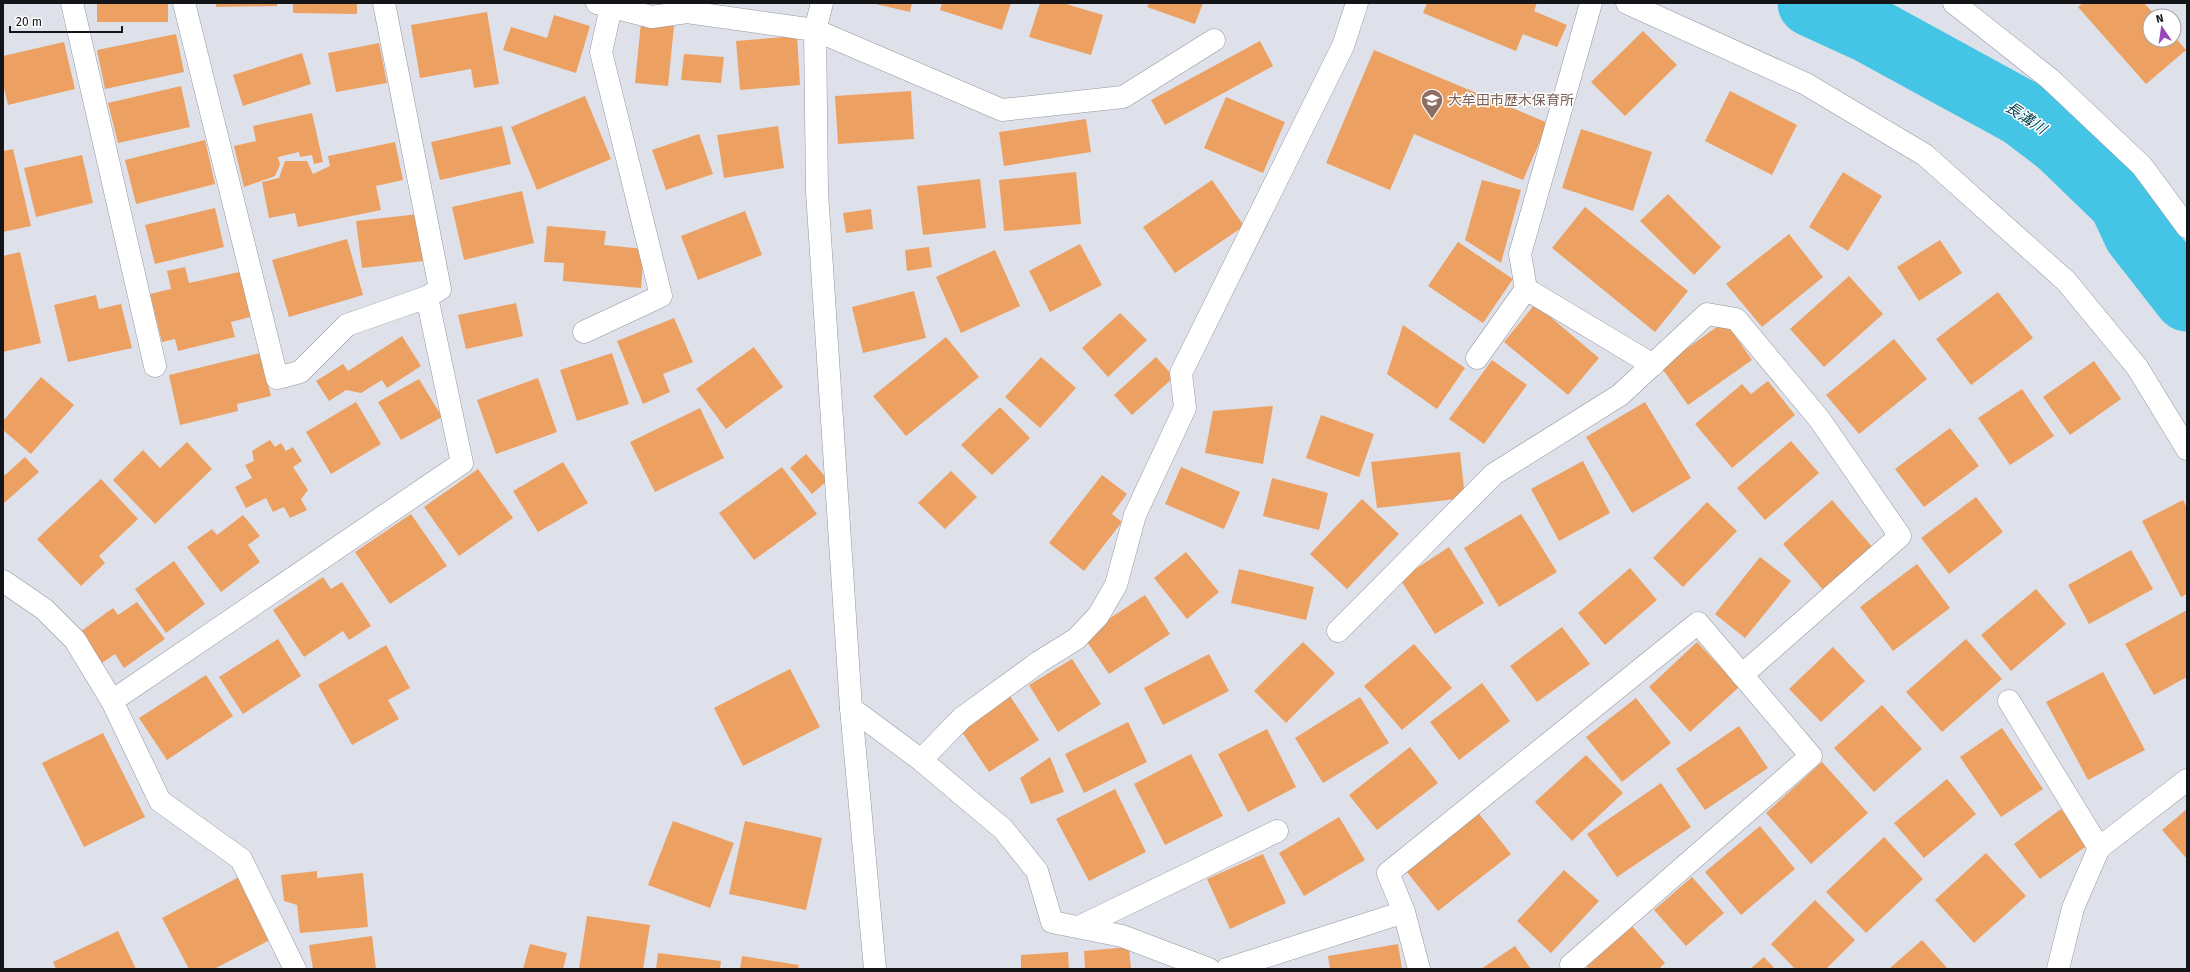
<svg xmlns="http://www.w3.org/2000/svg" width="2190" height="972" font-family="'Fira Sans','Noto Sans JP',sans-serif">
	<style>
		.lines { fill: none; stroke-linecap: round; stroke-linejoin: round }
		.river { stroke: #45c5e5; stroke-width: 67 }
		.building { fill: #eca163 }
		.lane-casing { stroke: #94979e; stroke-width: 23 }
		.street-casing { stroke: #94979e; stroke-width: 23 }
		.lane { stroke: #fff; stroke-width: 22 }
		.street { stroke: #fff; stroke-width: 22 }
		.labels { text-anchor: middle; dominant-baseline: central; stroke-width: 3; stroke-linejoin: round; paint-order: stroke }
		.education-label { font-size: 14px; fill: #785e54; stroke: #fff; text-anchor: start }
		.water-label { font-size: 15px; font-style: italic; fill: #0b4452; stroke: #fff }
	</style>
	<rect width="100%" height="100%" fill="#dee1e9"/>
	<g class="lines">
		<polyline class="river" points="1811,3 1870,30 2022,113 2060,142 2122,202 2137,234 2187,298"/>
	</g>
	<g class="building">
		<rect x="97" y="3" width="71" height="19"/>
		<polygon points="216,3 277,3 277,6 216,7"/>
		<polygon points="293,3 357,3 357,14 293,13"/>
		<polygon points="871,3 912,3 910,12"/>
		<polygon points="942,3 1011,3 1002,30 940,10"/>
		<polygon points="1040,3 1063,3 1103,15 1091,55 1029,37"/>
		<polygon points="1149,3 1203,3 1195,24 1147,7"/>
		<polygon points="1427,3 1537,3 1534,11 1567,25 1557,47 1523,34 1516,51 1423,13"/>
		<polygon points="2083,3 2144,3 2156,16 2150,16 2150,40 2174,40 2174,36 2186,50 2146,84 2078,7"/>
		<polygon points="487,12 499,84 474,88 471,69 420,78 411,25"/>
		<polygon points="554,15 590,26 576,73 503,50 511,27 547,38"/>
		<polygon points="641,22 674,26 668,86 635,83"/>
		<polygon points="1643,31 1677,65 1625,116 1591,82"/>
		<polygon points="176,34 184,72 105,89 97,50"/>
		<polygon points="797,36 800,85 740,90 736,41"/>
		<polygon points="1260,41 1273,66 1165,125 1151,100"/>
		<polygon points="64,42 75,89 8,105 3,84 3,56"/>
		<polygon points="379,43 387,83 336,92 328,53"/>
		<polygon points="1374,50 1548,123 1523,180 1414,134 1390,190 1326,163"/>
		<polygon points="302,53 311,84 243,106 233,75"/>
		<polygon points="684,54 724,57 721,83 681,80"/>
		<polygon points="181,86 190,127 118,143 108,103"/>
		<polygon points="911,91 914,139 838,144 835,96"/>
		<polygon points="1730,91 1797,125 1772,175 1705,141"/>
		<polygon points="585,96 611,159 537,190 511,127"/>
		<polygon points="1226,97 1285,122 1263,173 1204,148"/>
		<polygon points="312,113 323,162 314,164 312,155 300,157 299,152 278,157 280,165 275,176 244,187 234,146 256,141 253,126"/>
		<polygon points="1086,119 1091,152 1004,166 999,132"/>
		<polygon points="502,126 511,164 440,180 431,142"/>
		<polygon points="778,126 784,168 724,178 717,135"/>
		<polygon points="1581,129 1652,152 1633,211 1562,188"/>
		<polygon points="699,134 713,174 666,190 652,150"/>
		<polygon points="205,140 215,184 136,204 125,160"/>
		<polygon points="395,142 403,180 376,186 381,210 298,227 295,213 269,218 262,182 279,178 285,161 307,161 313,174 330,166 328,156"/>
		<polygon points="13,149 31,226 3,232 3,151"/>
		<polygon points="82,155 93,203 36,217 24,168"/>
		<polygon points="1076,172 1081,224 1004,231 999,180"/>
		<polygon points="1843,172 1882,196 1848,251 1809,227"/>
		<polygon points="980,179 986,228 923,235 917,186"/>
		<polygon points="1212,180 1244,226 1175,273 1143,227"/>
		<polygon points="1482,180 1521,190 1501,263 1465,240"/>
		<polygon points="522,191 534,243 464,260 452,207"/>
		<polygon points="1668,194 1721,247 1694,275 1640,221"/>
		<polygon points="1585,207 1688,291 1655,332 1552,248"/>
		<polygon points="215,208 224,247 155,264 145,225"/>
		<polygon points="871,209 873,229 846,233 843,213"/>
		<polygon points="745,211 762,255 698,280 681,236"/>
		<polygon points="419,214 424,261 362,268 356,221"/>
		<polygon points="547,226 606,231 604,245 644,249 641,288 563,281 564,263 544,262"/>
		<polygon points="1789,234 1823,277 1762,327 1726,284"/>
		<polygon points="347,239 363,295 289,317 272,260"/>
		<polygon points="1940,240 1962,273 1919,301 1897,267"/>
		<polygon points="1458,242 1513,279 1483,323 1428,286"/>
		<polygon points="1080,244 1102,285 1050,312 1029,271"/>
		<polygon points="929,247 932,267 907,271 905,250"/>
		<polygon points="995,250 1020,306 961,333 936,277"/>
		<polygon points="20,252 41,343 3,352 3,256"/>
		<polygon points="185,267 189,283 244,271 254,316 231,322 235,337 178,351 175,339 162,342 150,294 171,289 167,271"/>
		<polygon points="1849,276 1883,314 1824,367 1790,329"/>
		<polygon points="914,291 926,338 863,353 852,307"/>
		<polygon points="1998,292 2033,338 1971,385 1936,339"/>
		<polygon points="96,295 99,309 121,304 132,348 68,362 54,305"/>
		<polygon points="516,303 523,336 466,349 458,315"/>
		<polygon points="1535,304 1599,358 1568,395 1504,342"/>
		<polygon points="1120,313 1147,340 1108,377 1082,348"/>
		<polygon points="674,318 693,362 663,374 670,392 643,404 617,341"/>
		<polygon points="1725,321 1752,360 1688,405 1661,367"/>
		<polygon points="1403,325 1465,368 1437,409 1387,374"/>
		<polygon points="402,336 421,366 387,388 382,380 361,393 346,390 329,401 316,381 343,364 348,371"/>
		<polygon points="946,337 979,377 906,436 873,396"/>
		<polygon points="1894,339 1927,379 1859,434 1826,395"/>
		<polygon points="754,347 783,387 726,429 696,389"/>
		<polygon points="260,353 271,396 237,404 238,411 180,425 169,375"/>
		<polygon points="612,353 629,404 577,421 560,370"/>
		<polygon points="1041,357 1076,388 1040,428 1005,397"/>
		<polygon points="1156,357 1174,377 1132,415 1114,395"/>
		<polygon points="1492,360 1527,385 1484,444 1449,419"/>
		<polygon points="2094,361 2121,399 2070,435 2043,397"/>
		<polygon points="41,377 74,405 31,454 3,430 3,421"/>
		<polygon points="538,378 557,432 496,454 477,400"/>
		<polygon points="419,379 442,417 401,440 378,402"/>
		<polygon points="1768,381 1795,415 1732,468 1695,424 1742,384 1751,394"/>
		<polygon points="2022,389 2054,436 2010,465 1978,418"/>
		<polygon points="356,402 381,444 331,474 306,432"/>
		<polygon points="1645,402 1691,478 1632,513 1586,437"/>
		<polygon points="1273,406 1263,464 1205,453 1213,411"/>
		<polygon points="1000,407 1030,438 992,475 961,445"/>
		<polygon points="700,408 724,458 655,492 630,442"/>
		<polygon points="1321,415 1374,434 1359,477 1306,458"/>
		<polygon points="1950,428 1979,466 1924,507 1895,469"/>
		<polygon points="270,440 275,447 281,443 286,451 293,447 302,461 293,467 308,490 301,499 307,510 290,518 284,507 273,512 266,498 246,508 235,487 252,478 245,465 254,461 252,451"/>
		<polygon points="1791,441 1819,473 1765,520 1737,488"/>
		<polygon points="187,442 212,469 155,524 113,480 143,450 160,468"/>
		<polygon points="1460,452 1465,498 1377,508 1371,462"/>
		<polygon points="806,454 828,480 812,494 790,468"/>
		<polygon points="25,457 39,472 3,504 3,474 5,475"/>
		<polygon points="1583,461 1610,513 1559,541 1531,489"/>
		<polygon points="563,462 588,503 538,532 513,491"/>
		<polygon points="782,467 817,514 754,560 719,513"/>
		<polygon points="1181,467 1240,492 1224,529 1165,504"/>
		<polygon points="478,469 513,518 459,556 424,507"/>
		<polygon points="951,471 977,497 945,529 918,503"/>
		<polygon points="1102,475 1127,494 1112,514 1122,522 1084,571 1049,543"/>
		<polygon points="1272,478 1328,493 1319,530 1263,516"/>
		<polygon points="101,479 138,519 99,556 105,563 81,586 37,539"/>
		<polygon points="1976,497 2003,532 1949,574 1921,538"/>
		<polygon points="1362,499 1399,534 1347,589 1310,554"/>
		<polygon points="1832,500 1874,549 1825,592 1783,544"/>
		<polygon points="2183,500 2187,508 2187,594 2181,597 2142,521"/>
		<polygon points="1707,502 1737,531 1683,587 1653,558"/>
		<polygon points="411,514 447,566 390,604 355,552"/>
		<polygon points="1521,514 1557,572 1499,607 1464,548"/>
		<polygon points="243,515 260,536 248,545 260,562 221,592 187,547 212,529 217,535"/>
		<polygon points="1449,547 1484,603 1435,634 1400,579"/>
		<polygon points="2131,550 2153,589 2089,624 2068,585"/>
		<polygon points="1186,552 1219,592 1187,619 1154,578"/>
		<polygon points="1760,557 1791,581 1745,638 1715,614"/>
		<polygon points="174,561 205,604 166,633 135,589"/>
		<polygon points="1917,564 1950,608 1893,651 1860,607"/>
		<polygon points="1630,568 1657,600 1605,645 1578,613"/>
		<polygon points="1239,569 1314,587 1306,620 1231,603"/>
		<polygon points="323,577 331,589 342,582 371,626 349,640 343,631 304,657 273,610"/>
		<polygon points="2036,589 2066,624 2011,671 1981,635"/>
		<polygon points="1145,595 1170,634 1109,674 1083,636"/>
		<polygon points="137,602 165,639 124,668 115,654 102,663 80,632 113,608 118,615"/>
		<polygon points="2187,610 2187,677 2154,695 2125,644"/>
		<polygon points="1562,627 1590,664 1537,702 1510,666"/>
		<polygon points="278,639 301,676 243,714 219,677"/>
		<polygon points="1966,639 2002,679 1942,732 1906,692"/>
		<polygon points="1303,642 1335,673 1286,723 1254,691"/>
		<polygon points="1697,642 1739,687 1690,732 1649,687"/>
		<polygon points="1414,644 1452,688 1402,730 1364,686"/>
		<polygon points="386,645 410,688 388,700 399,719 352,745 318,685"/>
		<polygon points="1833,647 1865,681 1821,722 1789,689"/>
		<polygon points="1209,654 1229,691 1163,725 1144,688"/>
		<polygon points="1072,659 1101,704 1058,732 1029,685"/>
		<polygon points="790,669 820,727 743,766 714,708"/>
		<polygon points="2103,672 2145,750 2088,780 2046,702"/>
		<polygon points="206,675 233,716 167,760 139,718"/>
		<polygon points="1482,683 1510,721 1459,760 1430,722"/>
		<polygon points="1010,696 1039,740 989,772 960,729"/>
		<polygon points="1360,697 1389,743 1323,783 1295,738"/>
		<polygon points="1636,698 1671,743 1622,782 1586,737"/>
		<polygon points="1882,705 1922,749 1874,792 1834,748"/>
		<polygon points="1128,722 1147,762 1084,793 1065,754"/>
		<polygon points="1739,726 1768,768 1705,810 1676,769"/>
		<polygon points="2002,728 2043,789 2001,817 1960,757"/>
		<polygon points="1267,729 1296,787 1248,812 1218,754"/>
		<polygon points="103,733 145,817 84,847 42,763"/>
		<polygon points="1410,747 1438,783 1377,830 1349,795"/>
		<polygon points="1191,754 1223,816 1165,845 1134,784"/>
		<polygon points="1586,755 1623,793 1572,841 1535,802"/>
		<polygon points="1050,757 1064,792 1031,804 1020,778"/>
		<polygon points="1822,762 1868,813 1811,864 1766,813"/>
		<polygon points="1947,779 1976,814 1924,858 1894,823"/>
		<polygon points="1661,783 1691,827 1617,877 1587,834"/>
		<polygon points="1115,789 1146,852 1089,881 1056,819"/>
		<polygon points="2061,809 2088,845 2040,879 2014,844"/>
		<polygon points="2187,809 2187,859 2162,830"/>
		<polygon points="1476,810 1511,854 1438,911 1403,867"/>
		<polygon points="1339,817 1365,860 1304,896 1279,853"/>
		<polygon points="673,821 734,843 710,908 648,885"/>
		<polygon points="745,821 822,838 806,910 729,894"/>
		<polygon points="1760,826 1795,869 1741,915 1705,872"/>
		<polygon points="1884,837 1923,879 1866,933 1826,892"/>
		<polygon points="1986,853 2026,896 1974,943 1935,900"/>
		<polygon points="1263,854 1286,903 1230,929 1207,879"/>
		<polygon points="1564,870 1599,901 1551,953 1517,921"/>
		<polygon points="317,871 317,878 363,873 368,927 300,933 297,905 284,901 281,875"/>
		<polygon points="239,877 272,939 214,969 189,969 162,918"/>
		<polygon points="1692,877 1724,913 1686,946 1654,910"/>
		<polygon points="1815,900 1855,940 1826,969 1795,969 1771,944"/>
		<polygon points="587,916 650,925 643,969 579,969"/>
		<polygon points="1631,925 1665,963 1659,969 1589,969 1586,966"/>
		<polygon points="118,931 136,969 56,969 53,962"/>
		<polygon points="372,936 376,969 313,969 309,945"/>
		<polygon points="1922,940 1948,969 1889,969"/>
		<polygon points="530,944 567,953 563,969 523,969"/>
		<polygon points="1398,944 1402,969 1330,969 1328,956"/>
		<polygon points="1515,946 1531,969 1481,969"/>
		<polygon points="1129,947 1131,969 1085,969 1084,951"/>
		<polygon points="1068,952 1069,969 1021,969 1021,955"/>
		<polygon points="658,953 721,961 720,969 656,969"/>
		<polygon points="742,956 799,965 798,969 740,969"/>
		<polygon points="1764,957 1775,969 1750,969"/>
	</g>
	<g class="lines">
		<g class="lane-casing">
			<polyline id="lane" points="72,3 155,366"/>
		</g>
		<g class="street-casing">
			<g id="street">
				<polyline points="184,3 277,378 300,372 347,325 427,297"/>
				<polyline points="597,3 652,17 687,12 815,30 1002,110 1123,97 1214,40"/>
				<polyline points="822,3 815,30 817,192 851,708 875,969"/>
				<polyline points="1591,3 1520,254 1526,289 1653,365"/>
				<polyline points="1627,3 1806,84 1925,155 2066,281 2137,367 2187,449"/>
				<polyline points="1954,3 2050,79 2142,166 2187,227"/>
				<polyline points="584,332 661,296 601,52 611,7"/>
				<polyline points="1477,358 1526,289"/>
				<polyline points="3,581 44,609 75,640 112,701 160,801 241,859 295,969"/>
				<polyline points="1338,631 1494,474 1620,395 1707,314 1736,319 1820,420 1900,536 1742,675"/>
				<polyline points="112,701 462,463 427,297 440,289 384,3"/>
				<polyline points="2009,701 2099,848"/>
				<polyline points="851,708 921,760 1003,829 1037,871 1052,922 1122,936 1209,969"/>
				<polyline points="921,760 962,718 1039,662 1076,639 1098,616 1116,585 1135,515 1185,408 1181,373 1343,46 1357,3"/>
				<polyline points="1079,927 1277,831"/>
				<polyline points="1227,969 1404,912"/>
				<polyline points="1419,969 1404,912 1388,873 1698,623 1811,756 1571,965"/>
				<polyline points="2058,969 2073,908 2099,848 2187,780"/>
			</g>
		</g>
		<use href="#lane" class="lane"/>
		<use href="#street" class="street"/>
	</g>
	<defs>
		<g id="school-pin" transform="scale(1.15)"><path d="M0 17L-7.5 6A9.5 9.5 0 1 1 7.5 6Z" fill="#8d6e63" stroke="#fff"/><path d="M0-5L7-2L0 1L-7-2ZM-4 1L0 2.5L4 1V4Q0 6-4 4Z" fill="#fff"/></g>
	</defs>
	<g fill-rule="evenodd">
		<use href="#school-pin" x="1432" y="100"/>
	</g>
	<g class="labels">
		<g class="education-label">
			<text x="1448" y="100">大牟田市歴木保育所</text>
		</g>
		<g class="water-label">
			<text transform="translate(2026 118) rotate(34)">長溝川</text>
		</g>
	</g>
	<rect width="2190" height="972" fill="none" stroke="#141518" stroke-width="8"/>
	<g transform="translate(2162 28) rotate(347)"><circle r="19" fill="#ffffff" stroke="#a1a1a3"/>
	<path d="M0-3L7 15L0 10L-7 15Z" fill="#9749ba"/>
	<text y="-6" font-size="11" font-weight="bold" text-anchor="middle" fill="#141518">N</text>
	</g>
	<path d="M10 26v6h112v-6" fill="none" stroke="#141518" stroke-width="2"/>
	<text x="16" y="26" font-size="12" fill="#141518" stroke="#ffffff" stroke-width="3" paint-order="stroke">20 m</text>
</svg>
